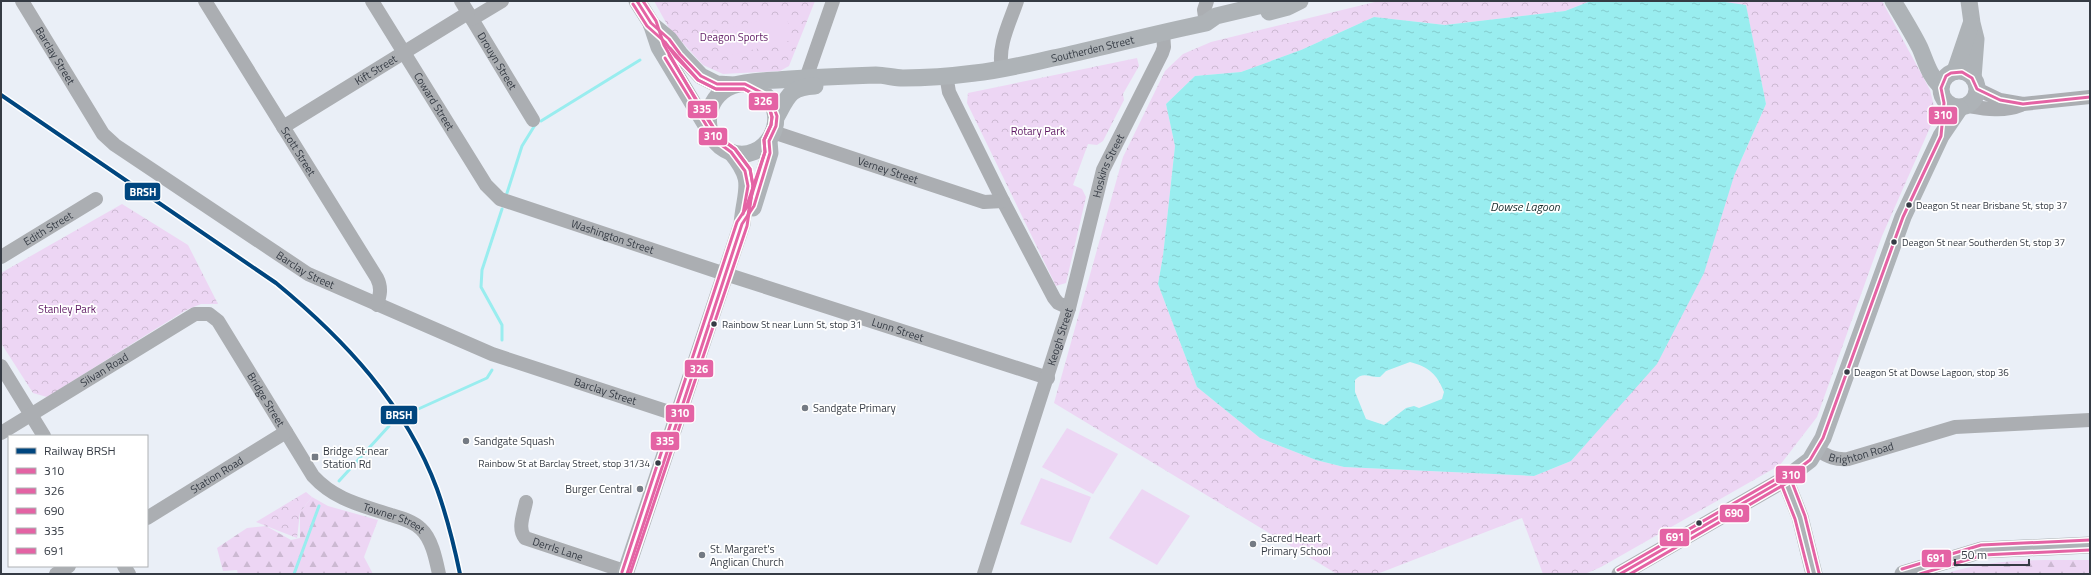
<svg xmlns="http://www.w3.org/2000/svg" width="2091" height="575" font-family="'Titillium Web',sans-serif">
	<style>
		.forest { fill: url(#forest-firs) }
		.park { fill: url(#park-crowns) }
		.garden { fill: #edd6f4 }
		.water { fill: url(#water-ripples); fill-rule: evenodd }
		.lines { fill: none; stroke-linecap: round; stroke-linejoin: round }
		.stream { stroke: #99edef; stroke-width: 3 }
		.minor { stroke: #abaeb2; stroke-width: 14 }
		.major { stroke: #aeb3b7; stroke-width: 17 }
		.bus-1-casing { stroke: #fff; stroke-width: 6 }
		.bus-2-casing { stroke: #fff; stroke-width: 6 }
		.bus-3-casing { stroke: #fff; stroke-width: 6 }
		.bus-4-casing { stroke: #fff; stroke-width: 6 }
		.bus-5-casing { stroke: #fff; stroke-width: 6 }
		.bus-1 { stroke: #e463a4; stroke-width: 3 }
		.bus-2 { stroke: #e463a4; stroke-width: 3 }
		.bus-3 { stroke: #e463a4; stroke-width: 3 }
		.bus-4 { stroke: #e463a4; stroke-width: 3 }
		.bus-5 { stroke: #e463a4; stroke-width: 3 }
		.rail-1-casing { stroke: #fff; stroke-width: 7 }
		.rail-1 { stroke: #00467f; stroke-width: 4 }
		.bus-dot { fill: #353b44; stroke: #fff; stroke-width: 1.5 }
		.poi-dot { fill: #747a83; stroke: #fff; stroke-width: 1.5 }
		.labels { text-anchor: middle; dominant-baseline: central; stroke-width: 3.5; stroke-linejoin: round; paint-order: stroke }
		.bus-label { font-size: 10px; fill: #353b44; stroke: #fff; text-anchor: start }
		.park-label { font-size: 11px; fill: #5e1963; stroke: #fff }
		.street-label { font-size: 11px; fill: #353b44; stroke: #fff }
		.poi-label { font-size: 11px; fill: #353b44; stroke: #fff; text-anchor: start }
		.water-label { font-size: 12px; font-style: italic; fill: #192f2e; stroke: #fff }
		.line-badge { stroke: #fff; stroke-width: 1.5 }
		.badge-label { font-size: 11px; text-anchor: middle; font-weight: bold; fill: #fff }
	</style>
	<defs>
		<pattern id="forest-firs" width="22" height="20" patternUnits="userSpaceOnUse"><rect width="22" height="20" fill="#edd6f4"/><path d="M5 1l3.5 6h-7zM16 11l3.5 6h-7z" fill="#ccb9d2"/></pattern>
		<pattern id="park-crowns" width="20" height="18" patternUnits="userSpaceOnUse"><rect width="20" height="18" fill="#edd6f4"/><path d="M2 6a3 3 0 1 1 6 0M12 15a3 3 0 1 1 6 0" fill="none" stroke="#ccb9d2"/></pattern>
		<pattern id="water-ripples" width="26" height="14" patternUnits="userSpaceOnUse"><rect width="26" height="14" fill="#99edef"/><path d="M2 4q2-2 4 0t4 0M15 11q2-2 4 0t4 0" fill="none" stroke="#84ccce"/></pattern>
	</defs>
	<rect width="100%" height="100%" fill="#eaeff7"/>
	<g class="forest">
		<polygon points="312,497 328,506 378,520 364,557 373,574 238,574 237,570 223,571 217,548 247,528 266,526 291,540 300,538 300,512"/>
		<path d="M 2090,560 L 2090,573 L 1945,574 C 1992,558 2041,560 2090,560 Z"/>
	</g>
	<g class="park">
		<polygon points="654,1 815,1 789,66 780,71 723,74 703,65 669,28"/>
		<polygon points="1379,1 1591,1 1565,11 1445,25 1374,17 1301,50 1241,72 1195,76 1166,104 1175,146 1163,256 1158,284 1197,387 1260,438 1316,460 1344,467 1534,476 1571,461 1596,432 1734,176 1766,104 1746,6 1718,1 1882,1 1930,90 1936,114 1882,236 1817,417 1780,465 1601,567 1585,574 1543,574 1522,518 1377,574 1337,574 1054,403 1123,157 1165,71 1183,54 1211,42"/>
		<polygon points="1137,58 1139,66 1123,94 1124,100 1103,141 1097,145 1088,144 1073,185 1082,189 1086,197 1066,283 1056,286 967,103 968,93"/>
		<polygon points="122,204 188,245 218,304 201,304 186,310 47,397 33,393 1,343 1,273"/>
		<polygon points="306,492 312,497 300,512 297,538 256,522"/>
	</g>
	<g class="garden">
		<polygon points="786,14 792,40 727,56 721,30"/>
		<polygon points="1067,428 1118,454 1093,494 1042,467"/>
		<polygon points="1041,478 1091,497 1071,543 1020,524"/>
		<polygon points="1142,489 1190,516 1157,565 1109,538"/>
	</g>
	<path class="water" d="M 1591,1 L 1718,1 L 1746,5 L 1766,104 L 1734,176 L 1704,273 L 1657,364 L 1571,461 L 1534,476 L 1344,467 L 1316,460 L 1260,438 L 1197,387 L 1158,284 L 1163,256 L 1175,146 L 1166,104 L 1195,76 L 1241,72 L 1301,50 L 1374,17 L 1445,25 L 1565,11 ZM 1410,362 C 1429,367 1437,374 1444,392 L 1442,399 L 1419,408 L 1414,406 L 1406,408 L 1384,425 L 1366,419 L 1355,392 L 1355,380 C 1363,371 1370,378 1380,377 L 1386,371 Z"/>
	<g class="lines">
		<g class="stream">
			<polyline points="541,121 640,60"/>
			<polyline points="507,193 522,146 535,125"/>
			<polyline points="502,340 502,325 481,287 482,270 502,209"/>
			<polyline points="405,415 487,378 492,370"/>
			<polyline points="339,481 389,426"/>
			<polyline points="294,574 319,506"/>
		</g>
		<g class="minor">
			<path id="s1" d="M 22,1 L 103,134 L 115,145 L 308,274 L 492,354 L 678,415"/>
			<path id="s2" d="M 205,1 L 377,278 C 382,288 380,295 377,305"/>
			<path id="s3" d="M 372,1 L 486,185 L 500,199 L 716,271 L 1048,378"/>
			<path id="s4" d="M 461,1 L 533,120"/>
			<polyline points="472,19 502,1"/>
			<polyline points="1206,23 1204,10 1207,1"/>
			<path d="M 1002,69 C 997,46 1010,22 1017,1"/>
			<polyline points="946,75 949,92 1003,201 1054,298 1058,303 1069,308"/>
			<polyline points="803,87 833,1"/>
			<polyline points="1977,89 2000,100 2023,104 2090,97"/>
			<path d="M 1968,106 C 1986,109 2004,112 2021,105"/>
			<path id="s5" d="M 283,127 L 468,13"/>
			<path id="s6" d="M 773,132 L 984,202 L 1003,201"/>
			<path id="s7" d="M 1,257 L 96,199"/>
			<polyline points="1,366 44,436"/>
			<path id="s8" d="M 1,433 L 195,314 L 209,314 L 218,321 L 313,476 C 335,500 361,505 391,515 C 401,518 413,521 421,529 C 432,539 436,560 439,574"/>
			<path id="s9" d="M 1818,450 C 1828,457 1836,460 1848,459 L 1955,427 L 2090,420"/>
			<path id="s10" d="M 526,502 C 524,513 517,529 525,538 L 627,572"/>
			<path id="s11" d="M 147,518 L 286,432"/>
			<polyline points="124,566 129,574"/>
			<polyline points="56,574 69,566"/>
			<path id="s12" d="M 984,574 L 1069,308 L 1103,170 L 1162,53 L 1164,47 L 1163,32"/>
		</g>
		<g class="major">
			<polyline points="637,1 651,23 659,47 709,130"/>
			<path d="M 1893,1 C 1902,16 1912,32 1920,48 C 1926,62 1929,75 1941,87"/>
			<polyline points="1969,1 1972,23 1976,39 1973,78"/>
			<polyline points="1269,12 1288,7 1300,1"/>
			<polyline points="651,24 669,39 680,54 701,76 717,84 734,85"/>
			<circle cx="1959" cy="89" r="18"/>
			<polyline points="1955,71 1971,24"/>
			<path id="s13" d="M 745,84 C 751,86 758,89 763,93 C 793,117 765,165 730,152 C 699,140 703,97 732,86 C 750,80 772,81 790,79 C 819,77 847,76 876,75 C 885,75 894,78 903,78 C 926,78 952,76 975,73 C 1004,70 1034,62 1063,56 C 1111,45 1158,33 1206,23 L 1216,16 L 1279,1"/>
			<path d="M 777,116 C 788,96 790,87 815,86"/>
			<polyline points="753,208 770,153 769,141"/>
			<polyline points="1785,479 1800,517 1814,574"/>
			<path d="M 625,574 L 742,224 C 745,189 756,182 731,152"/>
			<polyline points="1620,574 1785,479 1810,460 1823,438 1903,217 1941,136 1960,108"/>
			<polyline points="1903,574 1982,550 2090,545"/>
		</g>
		<g class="bus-1-casing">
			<g id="bus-1">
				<polyline points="665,58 716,141 731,152 745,171 748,186 743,214"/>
				<polyline points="627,574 742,224 754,206 770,153 769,141 776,126 777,116 774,108 764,94 745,84 717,84 701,76 680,54 669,39 651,23 637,1"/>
				<polyline points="1620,574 1785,479 1810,460 1823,438 1903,217 1941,136 1944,103 1941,88 1946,76 1951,73 1962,72 1972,78 1977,89 2000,100 2023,104 2090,97"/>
			</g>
		</g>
		<g class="bus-2-casing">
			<g id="bus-2">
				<polyline points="670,48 698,80 716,89 744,89 761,98 770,110 772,117 771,125 764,140 765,152 746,208"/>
				<polyline points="630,574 747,226 753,186 750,169 735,149 720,138 704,114 664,45 656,21 643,1"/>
			</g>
		</g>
		<g class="bus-3-casing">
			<g id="bus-3">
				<polyline points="1780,481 1795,519 1809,574"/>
				<polyline points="1630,574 1787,483"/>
				<polyline points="1920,574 1983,555 2090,550"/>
			</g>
		</g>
		<g class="bus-4-casing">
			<g id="bus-4">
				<polyline points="669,55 720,138 735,149 750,169 753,186 748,215"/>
				<polyline points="622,572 737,222 749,204 765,152 764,140 771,125 772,117 770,110 761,98 744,89 716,89 698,80 676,57 665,42 647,26 633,4"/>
			</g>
		</g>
		<g class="bus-5-casing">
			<g id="bus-5">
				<polyline points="1790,477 1805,516 1819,573"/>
				<polyline points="1902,569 1981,545 2090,540"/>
				<polyline points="1618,570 1783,475"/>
			</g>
		</g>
		<use href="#bus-1" class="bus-1"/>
		<use href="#bus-2" class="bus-2"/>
		<use href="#bus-3" class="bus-3"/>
		<use href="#bus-4" class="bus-4"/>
		<use href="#bus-5" class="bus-5"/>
		<g class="rail-1-casing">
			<path id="rail-1" d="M 1,95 L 276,283 C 344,339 406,405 437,489 C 447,517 454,545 460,574"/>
		</g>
		<use href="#rail-1" class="rail-1"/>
	</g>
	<g class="bus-dot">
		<circle cx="1909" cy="205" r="3.5"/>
		<circle cx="1894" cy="242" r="3.5"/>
		<circle cx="714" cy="324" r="3.5"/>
		<circle cx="1847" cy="372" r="3.5"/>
		<circle cx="658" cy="463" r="3.5"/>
		<circle cx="1699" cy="523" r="3.5"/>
	</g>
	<g class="poi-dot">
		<circle cx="805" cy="408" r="4"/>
		<circle cx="466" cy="441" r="4"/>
		<rect x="311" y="453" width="8" height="8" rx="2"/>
		<circle cx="640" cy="489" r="4"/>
		<circle cx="1253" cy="544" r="4"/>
		<circle cx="702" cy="555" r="4"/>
	</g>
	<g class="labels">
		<g class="bus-label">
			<text x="1916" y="205">Deagon St near Brisbane St, stop 37</text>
			<text x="1902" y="242">Deagon St near Southerden St, stop 37</text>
			<text x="722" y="324">Rainbow St near Lunn St, stop 31</text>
			<text x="1854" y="372">Deagon St at Dowse Lagoon, stop 36</text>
			<text x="650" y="463" text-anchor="end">Rainbow St at Barclay Street, stop 31/34</text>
		</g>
		<g class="park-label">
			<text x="734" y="37">Deagon Sports</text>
			<text x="1038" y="131">Rotary Park</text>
			<text x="67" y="309">Stanley Park</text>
		</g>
		<g class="street-label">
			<text stroke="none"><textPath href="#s13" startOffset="565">Southerden Street</textPath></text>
			<text stroke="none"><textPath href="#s1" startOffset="64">Barclay Street</textPath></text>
			<text stroke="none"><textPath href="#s4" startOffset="70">Drouyn Street</textPath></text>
			<text stroke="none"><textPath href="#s5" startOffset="109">Kift Street</textPath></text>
			<text stroke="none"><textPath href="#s3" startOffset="118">Coward Street</textPath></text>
			<text stroke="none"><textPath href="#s2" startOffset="177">Scott Street</textPath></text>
			<text stroke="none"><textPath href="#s12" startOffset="427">Hoskins Street</textPath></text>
			<text stroke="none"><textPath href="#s6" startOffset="121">Verney Street</textPath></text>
			<text stroke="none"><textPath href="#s7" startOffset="55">Edith Street</textPath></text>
			<text stroke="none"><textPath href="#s3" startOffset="355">Washington Street</textPath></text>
			<text stroke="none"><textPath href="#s1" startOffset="400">Barclay Street</textPath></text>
			<text stroke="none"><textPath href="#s3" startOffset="655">Lunn Street</textPath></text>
			<text stroke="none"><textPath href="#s12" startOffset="249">Keogh Street</textPath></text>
			<text stroke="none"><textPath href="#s8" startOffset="121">Silvan Road</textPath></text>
			<text stroke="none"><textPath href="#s1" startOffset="724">Barclay Street</textPath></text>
			<text stroke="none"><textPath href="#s8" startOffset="345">Bridge Street</textPath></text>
			<text stroke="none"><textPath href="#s9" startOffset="46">Brighton Road</textPath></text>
			<text stroke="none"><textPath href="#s11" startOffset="82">Station Road</textPath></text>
			<text stroke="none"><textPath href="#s8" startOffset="527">Towner Street</textPath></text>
			<text stroke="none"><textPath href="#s10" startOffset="72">Derrls Lane</textPath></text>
		</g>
		<g class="poi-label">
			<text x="813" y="408">Sandgate Primary</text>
			<text x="474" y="441">Sandgate Squash</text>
			<text x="323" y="451">Bridge St near<tspan x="323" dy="13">Station Rd</tspan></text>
			<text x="632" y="489" text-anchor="end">Burger Central</text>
			<text x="1261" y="538">Sacred Heart<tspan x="1261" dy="13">Primary School</tspan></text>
			<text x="710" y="549">St. Margaret's<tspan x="710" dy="13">Anglican Church</tspan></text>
		</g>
		<g class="water-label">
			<text x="1525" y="206">Dowse Lagoon</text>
		</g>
	</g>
	<g class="line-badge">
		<rect x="748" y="92" width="31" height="19" rx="4" fill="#e463a4"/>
		<rect x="687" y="100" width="31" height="19" rx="4" fill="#e463a4"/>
		<rect x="1928" y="106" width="30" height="19" rx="4" fill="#e463a4"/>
		<rect x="698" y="127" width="30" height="19" rx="4" fill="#e463a4"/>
		<rect x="124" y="182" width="37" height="19" rx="4" fill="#00467f"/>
		<rect x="684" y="359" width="30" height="19" rx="4" fill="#e463a4"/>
		<rect x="665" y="404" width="30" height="19" rx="4" fill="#e463a4"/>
		<rect x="380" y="405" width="38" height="20" rx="4" fill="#00467f"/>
		<rect x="650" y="431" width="30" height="20" rx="4" fill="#e463a4"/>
		<rect x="1775" y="465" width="31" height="19" rx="4" fill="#e463a4"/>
		<rect x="1719" y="504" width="31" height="19" rx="4" fill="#e463a4"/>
		<rect x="1659" y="528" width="31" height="19" rx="4" fill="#e463a4"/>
		<rect x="1921" y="549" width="31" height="19" rx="4" fill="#e463a4"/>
	</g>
	<g class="badge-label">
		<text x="763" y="105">326</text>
		<text x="702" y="113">335</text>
		<text x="1943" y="119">310</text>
		<text x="713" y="140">310</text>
		<text x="143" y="196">BRSH</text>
		<text x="699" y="373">326</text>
		<text x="680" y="417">310</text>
		<text x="399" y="419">BRSH</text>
		<text x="665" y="445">335</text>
		<text x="1791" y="479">310</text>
		<text x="1734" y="517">690</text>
		<text x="1675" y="541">691</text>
		<text x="1936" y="562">691</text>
	</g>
	<rect width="2091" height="575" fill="none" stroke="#353b44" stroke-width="4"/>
	<rect x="8" y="435" width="140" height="132" fill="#ffffff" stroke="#aeb1b4"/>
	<rect x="16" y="448" width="20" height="6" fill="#00467f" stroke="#aeb1b4"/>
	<text x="44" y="455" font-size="12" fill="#353b44">Railway BRSH</text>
	<rect x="16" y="468" width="20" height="6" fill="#e463a4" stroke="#aeb1b4"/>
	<text x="44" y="475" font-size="12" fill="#353b44">310</text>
	<rect x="16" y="488" width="20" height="6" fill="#e463a4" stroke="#aeb1b4"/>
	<text x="44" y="495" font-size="12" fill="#353b44">326</text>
	<rect x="16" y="508" width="20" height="6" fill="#e463a4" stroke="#aeb1b4"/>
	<text x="44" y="515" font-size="12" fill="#353b44">690</text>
	<rect x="16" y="528" width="20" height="6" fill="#e463a4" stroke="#aeb1b4"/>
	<text x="44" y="535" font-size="12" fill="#353b44">335</text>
	<rect x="16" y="548" width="20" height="6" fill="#e463a4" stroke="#aeb1b4"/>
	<text x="44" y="555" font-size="12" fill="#353b44">691</text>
	<path d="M1955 559v6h74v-6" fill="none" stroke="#353b44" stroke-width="2"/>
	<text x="1961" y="559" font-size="12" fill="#353b44" stroke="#ffffff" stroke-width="3" paint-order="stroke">50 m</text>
</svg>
